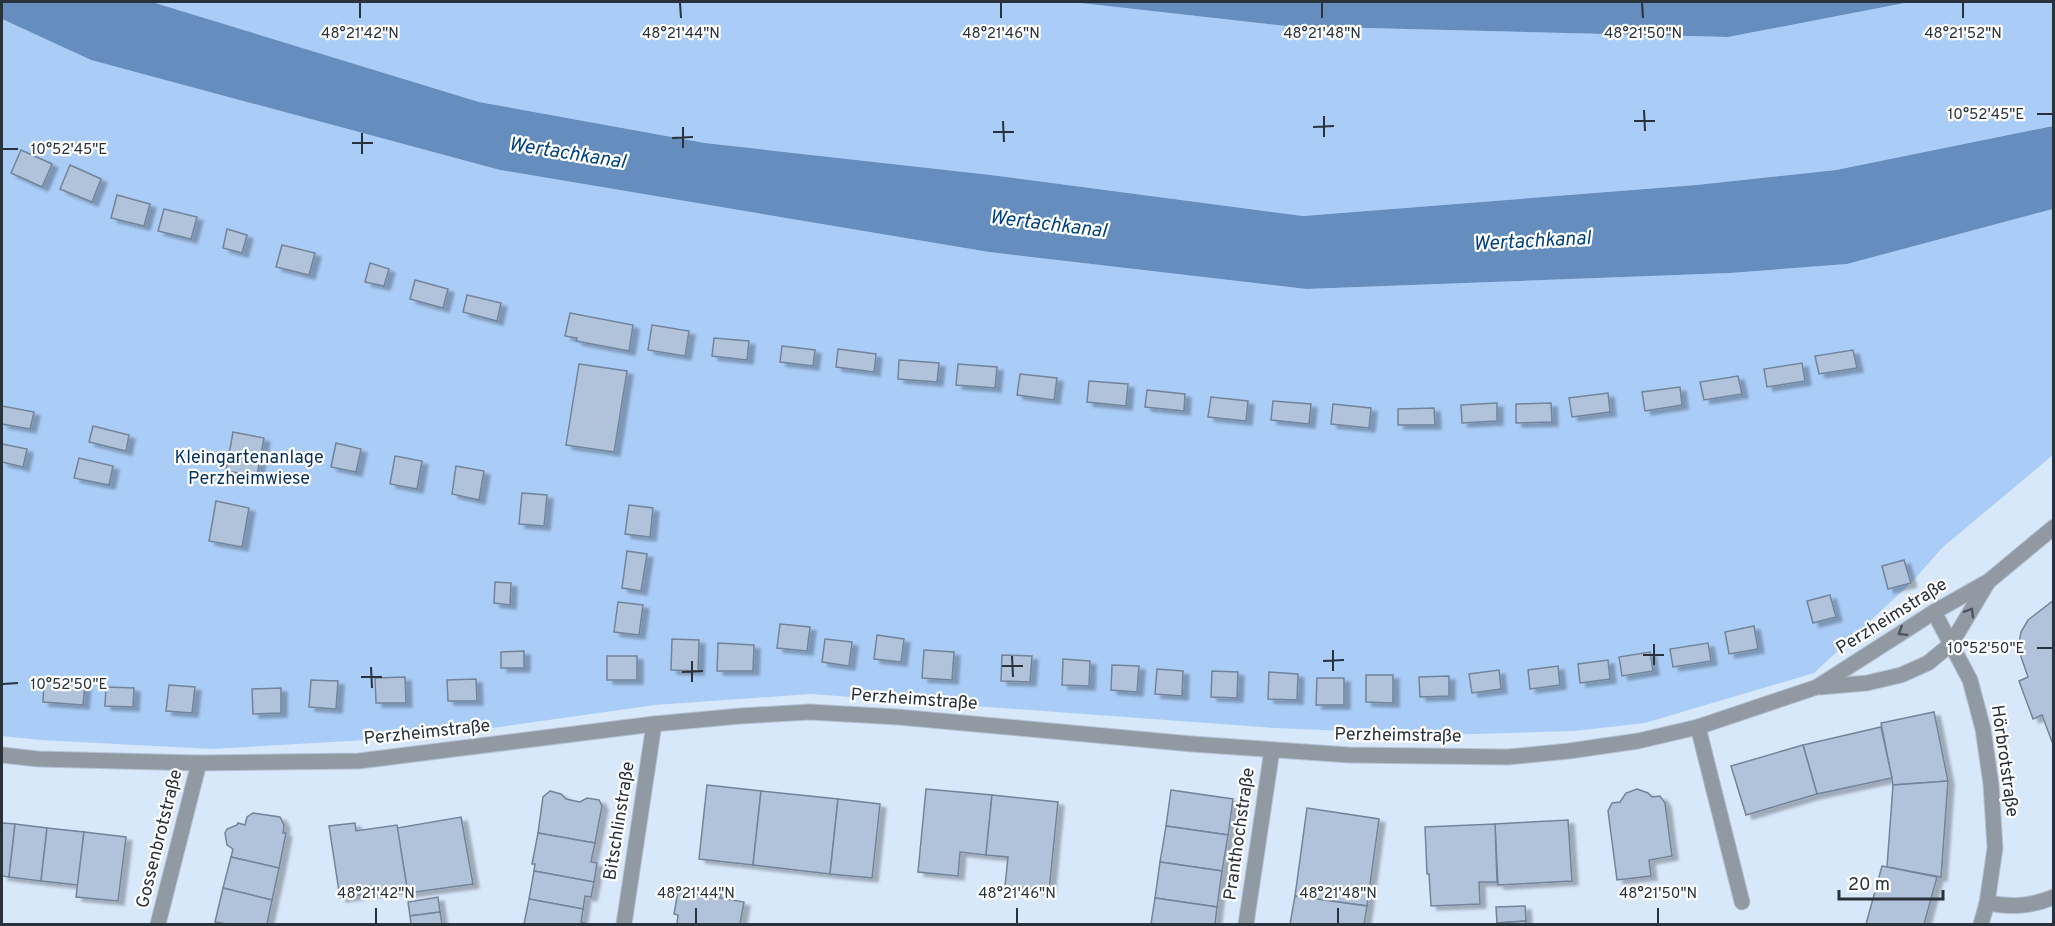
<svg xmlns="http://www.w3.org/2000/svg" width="2055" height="926" font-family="Overpass,sans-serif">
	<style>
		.green { fill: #aacdf7 }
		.water { fill: #658ebe }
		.building { fill: #b0c3db; stroke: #72849a; stroke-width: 1.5; filter: url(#shadow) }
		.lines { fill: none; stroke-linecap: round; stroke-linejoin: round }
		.service-casing { stroke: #b5c3d5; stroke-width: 17 }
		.minor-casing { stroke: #b5c3d5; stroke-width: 17 }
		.tertiary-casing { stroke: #b5c3d5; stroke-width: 17 }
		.service { stroke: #9199a3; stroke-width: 15 }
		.minor { stroke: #9199a3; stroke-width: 15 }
		.tertiary { stroke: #9199a3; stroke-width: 15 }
		.oneway { stroke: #4d555f }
		.ticks { fill: none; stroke: #29313b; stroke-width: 2 }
		.labels { text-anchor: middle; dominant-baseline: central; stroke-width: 4.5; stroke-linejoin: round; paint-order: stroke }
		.park-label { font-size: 18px; fill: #04305e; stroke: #fff }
		.street-label { font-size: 18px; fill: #29313b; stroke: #fff }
		.water-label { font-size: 20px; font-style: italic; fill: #03427d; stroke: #fff }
		.ticks-label { font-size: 15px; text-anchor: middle; fill: #29313b; stroke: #fff; stroke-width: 4.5; stroke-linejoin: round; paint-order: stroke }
	</style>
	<defs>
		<filter id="shadow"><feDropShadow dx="6" dy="4" stdDeviation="1.5" flood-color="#0004"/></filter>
	</defs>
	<rect width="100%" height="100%" fill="#d8e8fb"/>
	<g class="green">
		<polygon points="152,2 1072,2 1286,26 1728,37 1910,2 2053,2 2053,126 1836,170 1696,185 1303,216 991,175 705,143 479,102"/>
		<polygon points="2,19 91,60 500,170 989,252 1306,289 1730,273 1847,264 2053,209 2053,455 1943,547 1911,583 1814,673 1645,723 1574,731 1441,735 1275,728 811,694 655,705 435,736 211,749 41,740 2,736"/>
	</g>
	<g class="water">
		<polygon points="2,2 152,2 479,102 705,143 991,175 1303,216 1696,185 1836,170 2053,126 2053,209 1847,264 1730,273 1306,289 989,252 500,170 91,60 2,19"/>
		<polygon points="1072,2 1910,2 1728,37 1286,26"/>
	</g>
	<g class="building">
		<polygon points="21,150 52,164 42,187 11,173"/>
		<polygon points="70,165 101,179 92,202 60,189"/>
		<polygon points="117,195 150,204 144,226 111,218"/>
		<polygon points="164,209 197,217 191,239 158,231"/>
		<polygon points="227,229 247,235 242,253 223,248"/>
		<polygon points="282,245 315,253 309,275 276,267"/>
		<polygon points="370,263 389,269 384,286 365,282"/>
		<polygon points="415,280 448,289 443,308 410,299"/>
		<polygon points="467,295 501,303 497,321 463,312"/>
		<polygon points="570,313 633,325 629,351 576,341 577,338 565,336"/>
		<polygon points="652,325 689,331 685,356 648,350"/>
		<polygon points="714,338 749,341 747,360 712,356"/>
		<polygon points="782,346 815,350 813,366 780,362"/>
		<polygon points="838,349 876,354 874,372 836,367"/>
		<polygon points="1853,350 1857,368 1819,374 1815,356"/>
		<polygon points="899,360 939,363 937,382 898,379"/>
		<polygon points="1802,363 1805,381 1767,387 1764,369"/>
		<polygon points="579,364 627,371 614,452 566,445"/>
		<polygon points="958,364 997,367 995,388 956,385"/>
		<polygon points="1020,374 1057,378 1054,400 1017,395"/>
		<polygon points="1738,376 1742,394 1704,400 1700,382"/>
		<polygon points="1089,381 1128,384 1126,406 1087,402"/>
		<polygon points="1680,387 1682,405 1645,411 1642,392"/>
		<polygon points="1147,390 1185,394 1184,411 1145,407"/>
		<polygon points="1608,393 1610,412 1572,417 1569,398"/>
		<polygon points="1211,397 1248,401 1246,421 1208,417"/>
		<polygon points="1273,401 1311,404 1309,424 1271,420"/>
		<polygon points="1497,403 1497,421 1462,423 1461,405"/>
		<polygon points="1551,403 1552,422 1516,423 1516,404"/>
		<polygon points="1333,404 1371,408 1369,428 1331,424"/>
		<polygon points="2,406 34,412 30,429 2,424"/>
		<polygon points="1434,408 1435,425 1398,425 1398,409"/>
		<polygon points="93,426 129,435 126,451 89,442"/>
		<polygon points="233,432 264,438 257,476 226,471"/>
		<polygon points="336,443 361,449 356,472 331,467"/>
		<polygon points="2,444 27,449 23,467 2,462"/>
		<polygon points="395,456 422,461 417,489 390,484"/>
		<polygon points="79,458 113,466 109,485 74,478"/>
		<polygon points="456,466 484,471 479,500 452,494"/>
		<polygon points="522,493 547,495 544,526 519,524"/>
		<polygon points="216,501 249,508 242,547 209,541"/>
		<polygon points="629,505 653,508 650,537 625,534"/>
		<polygon points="627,551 647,554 641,591 622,588"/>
		<polygon points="1904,560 1911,583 1888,589 1882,566"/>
		<polygon points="495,582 511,583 510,605 494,603"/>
		<polygon points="1830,595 1836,617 1813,623 1807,601"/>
		<polygon points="2054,600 2054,747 2042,715 2033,719 2019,681 2028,677 2018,648 2021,632 2028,620"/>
		<polygon points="618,602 643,605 639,635 614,632"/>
		<polygon points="780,624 810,627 807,651 777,648"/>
		<polygon points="1754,626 1758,649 1729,654 1725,632"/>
		<polygon points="877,635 904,639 901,662 874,659"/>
		<polygon points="672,639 699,640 698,671 671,670"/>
		<polygon points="825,639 852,642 849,666 822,662"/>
		<polygon points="718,643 754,645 753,671 717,671"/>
		<polygon points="1708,643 1711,661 1673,667 1670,649"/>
		<polygon points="924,650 954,652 952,680 922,678"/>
		<polygon points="524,651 524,668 501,668 501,652"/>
		<polygon points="1650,652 1653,671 1622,676 1619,657"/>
		<polygon points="1002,655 1032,656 1030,682 1001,681"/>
		<rect x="607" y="656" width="30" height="24"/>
		<polygon points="1063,659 1090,661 1089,686 1062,685"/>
		<polygon points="1608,660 1610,679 1580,683 1578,664"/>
		<polygon points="1112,665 1139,666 1137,692 1111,690"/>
		<polygon points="1558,666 1560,685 1530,689 1528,670"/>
		<polygon points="1157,669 1183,671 1182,696 1155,694"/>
		<polygon points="1499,670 1501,689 1472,693 1469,674"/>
		<polygon points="1212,671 1238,672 1237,698 1211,697"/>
		<polygon points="1269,672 1298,674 1297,700 1268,699"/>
		<polygon points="1366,675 1393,675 1393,703 1366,702"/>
		<polygon points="1449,676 1449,696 1420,697 1419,677"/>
		<polygon points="405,677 406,703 376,703 375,678"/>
		<polygon points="1317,678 1344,678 1344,705 1316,705"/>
		<polygon points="476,679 477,701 448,701 447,680"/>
		<polygon points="44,680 85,683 83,705 43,702"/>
		<polygon points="311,680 338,681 336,709 309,707"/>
		<polygon points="169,685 195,687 192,713 166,711"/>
		<polygon points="106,687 134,688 133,707 105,706"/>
		<polygon points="281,688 281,713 253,714 252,689"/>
		<polygon points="1934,712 1948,781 1893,785 1881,723"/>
		<polygon points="1881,727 1892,778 1817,794 1803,745"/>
		<polygon points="1803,745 1817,794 1746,815 1731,766"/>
		<polygon points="1948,781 1941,877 1887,867 1893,785"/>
		<polygon points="707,785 761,791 753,865 699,859"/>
		<polygon points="926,789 992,795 986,855 960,852 958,876 918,872"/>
		<polygon points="1637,789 1648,793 1652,797 1660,796 1665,803 1672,856 1649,860 1651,876 1617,880 1608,811 1612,803 1620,802 1626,793"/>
		<polygon points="1171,790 1233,799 1228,835 1166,826"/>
		<polygon points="550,791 561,794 566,799 580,802 587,798 599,800 602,806 595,843 538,833 543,797"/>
		<polygon points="761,791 838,799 830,874 753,865"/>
		<polygon points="992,795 1058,802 1049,891 1005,886 1008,857 986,855"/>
		<polygon points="838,799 880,804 872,878 830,874"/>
		<polygon points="1307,808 1379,819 1367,906 1295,896"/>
		<polygon points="253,813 280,817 284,825 283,833 286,833 279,868 231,857 233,849 227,845 225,833 227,829 237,825 238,823 245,825 247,817"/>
		<polygon points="461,817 473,884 408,893 397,828"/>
		<polygon points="1568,820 1572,881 1498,885 1495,824"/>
		<polygon points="2,823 15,824 9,877 2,876"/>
		<polygon points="355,823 356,831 397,825 407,888 340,898 329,826"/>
		<polygon points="15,824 47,828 41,881 9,877"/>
		<polygon points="1495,824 1497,882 1479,882 1480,904 1431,906 1429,874 1427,874 1425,827"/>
		<polygon points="1166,826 1228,835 1222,871 1160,862"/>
		<polygon points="47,828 84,832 78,885 41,881"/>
		<polygon points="84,832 126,837 118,901 76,897"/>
		<polygon points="538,833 595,843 591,862 597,863 594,882 534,871 535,864 532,864"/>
		<polygon points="231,857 279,868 272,900 223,888"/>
		<polygon points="1160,862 1222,871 1217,907 1155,898"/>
		<polygon points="1882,866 1937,877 1924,924 1866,924"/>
		<polygon points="534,871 594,882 591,897 585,896 583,909 529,899"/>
		<polygon points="223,888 272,900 267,924 227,924 215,922"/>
		<polygon points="702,890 721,893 720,898 744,902 740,924 677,924 678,915 674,914 678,891 701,895"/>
		<polygon points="1295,896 1367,906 1364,924 1290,924"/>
		<polygon points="438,897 440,912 410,916 408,902"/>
		<polygon points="1155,898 1217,907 1215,924 1151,924"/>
		<polygon points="529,899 583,909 581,922 585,923 585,924 524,924"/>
		<polygon points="1525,906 1526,921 1497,923 1496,907"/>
		<polygon points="440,912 442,924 411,924 410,916"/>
		<polygon points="1526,921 1526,924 1497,924 1497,923"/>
	</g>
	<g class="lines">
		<g class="service-casing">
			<polyline id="service" points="1698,727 1742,902"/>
		</g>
		<g class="minor-casing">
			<g id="minor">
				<polyline points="1934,612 1970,680 1983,729 1991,784 1995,848 1987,903 1981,924"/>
				<path d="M 1987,903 C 2012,907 2029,907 2054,897"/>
				<polyline points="158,924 199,763"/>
				<polyline points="624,924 654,724"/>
				<polyline points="1246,924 1272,750"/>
			</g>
		</g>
		<g class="tertiary-casing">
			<g id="tertiary">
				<polyline points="1820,687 1867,683 1901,675 1928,663 1951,644 1988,582"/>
				<polyline points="2,755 38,759 199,763 359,761 654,724 740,716 810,712 898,717 1192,744 1349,755 1508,757 1569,751 1638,741 1698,727 1817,687 1934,612 1989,581 2054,527"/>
			</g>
		</g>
		<use href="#service" class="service"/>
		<use href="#minor" class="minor"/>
		<use href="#tertiary" class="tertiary"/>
	</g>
	<defs><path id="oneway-chevron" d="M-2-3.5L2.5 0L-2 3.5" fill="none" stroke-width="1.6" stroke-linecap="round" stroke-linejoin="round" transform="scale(1.5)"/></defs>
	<g class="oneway">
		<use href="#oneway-chevron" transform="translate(1970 612) rotate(-59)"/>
		<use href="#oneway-chevron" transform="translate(1902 632) rotate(148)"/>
	</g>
	<path class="ticks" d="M 360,3 L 360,18M 680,3 L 681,18M 1001,3 L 1001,18M 1322,3 L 1322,18M 1642,3 L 1643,18M 1963,3 L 1963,18M 1644,110 L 1645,131M 2037,114 L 2052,114M 1324,116 L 1324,137M 1003,121 L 1004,142M 1634,121 L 1655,121M 683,127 L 683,148M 1313,127 L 1334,126M 993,132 L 1014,132M 362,133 L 362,154M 672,138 L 693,137M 352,143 L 373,143M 3,149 L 18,149M 1654,644 L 1654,665M 2037,648 L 2052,648M 1333,650 L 1333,671M 1643,655 L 1664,655M 1012,656 L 1013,677M 692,661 L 692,682M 1323,661 L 1344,660M 1002,666 L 1023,666M 371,667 L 372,688M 682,672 L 703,671M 361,677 L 382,677M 3,684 L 18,683M 376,908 L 376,923M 696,908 L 696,923M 1017,908 L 1017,923M 1338,908 L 1338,923M 1658,908 L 1658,923"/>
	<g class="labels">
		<g class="park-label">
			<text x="249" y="458">Kleingartenanlage<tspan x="249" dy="21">Perzheimwiese</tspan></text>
		</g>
		<g class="street-label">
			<text transform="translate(1892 617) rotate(-32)">Perzheimstraße</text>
			<text transform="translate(914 700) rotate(4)">Perzheimstraße</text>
			<text transform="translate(427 733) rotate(-6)">Perzheimstraße</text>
			<text transform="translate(1398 736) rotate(1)">Perzheimstraße</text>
			<text transform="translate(2004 761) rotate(82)">Hörbrotstraße</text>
			<text transform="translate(620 821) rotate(-81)">Bitschlinstraße</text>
			<text transform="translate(1240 834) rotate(-82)">Pranthochstraße</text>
			<text transform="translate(160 839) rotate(-76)">Gossenbrotstraße</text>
		</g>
		<g class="water-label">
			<text transform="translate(567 154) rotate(9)">Wertachkanal</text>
			<text transform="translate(1048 225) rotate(7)">Wertachkanal</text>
			<text transform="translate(1532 242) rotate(-3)">Wertachkanal</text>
		</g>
	</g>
	<g class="ticks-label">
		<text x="360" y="38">48°21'42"N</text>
		<text x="681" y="38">48°21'44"N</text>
		<text x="1001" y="38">48°21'46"N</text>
		<text x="1322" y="38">48°21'48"N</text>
		<text x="1643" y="38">48°21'50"N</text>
		<text x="1963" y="38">48°21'52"N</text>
		<text x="1986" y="119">10°52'45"E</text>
		<text x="69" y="154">10°52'45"E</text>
		<text x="1986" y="653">10°52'50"E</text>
		<text x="69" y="689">10°52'50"E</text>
		<text x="376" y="898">48°21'42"N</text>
		<text x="696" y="898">48°21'44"N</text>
		<text x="1017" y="898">48°21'46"N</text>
		<text x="1338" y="898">48°21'48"N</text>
		<text x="1658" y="898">48°21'50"N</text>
	</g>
	<rect width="2055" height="926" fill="none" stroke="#29313b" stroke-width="6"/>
	<path d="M1839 890v9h104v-9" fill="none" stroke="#29313b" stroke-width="3"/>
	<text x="1848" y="890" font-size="18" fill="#29313b" stroke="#ffffff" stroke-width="4.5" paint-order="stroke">20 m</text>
</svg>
